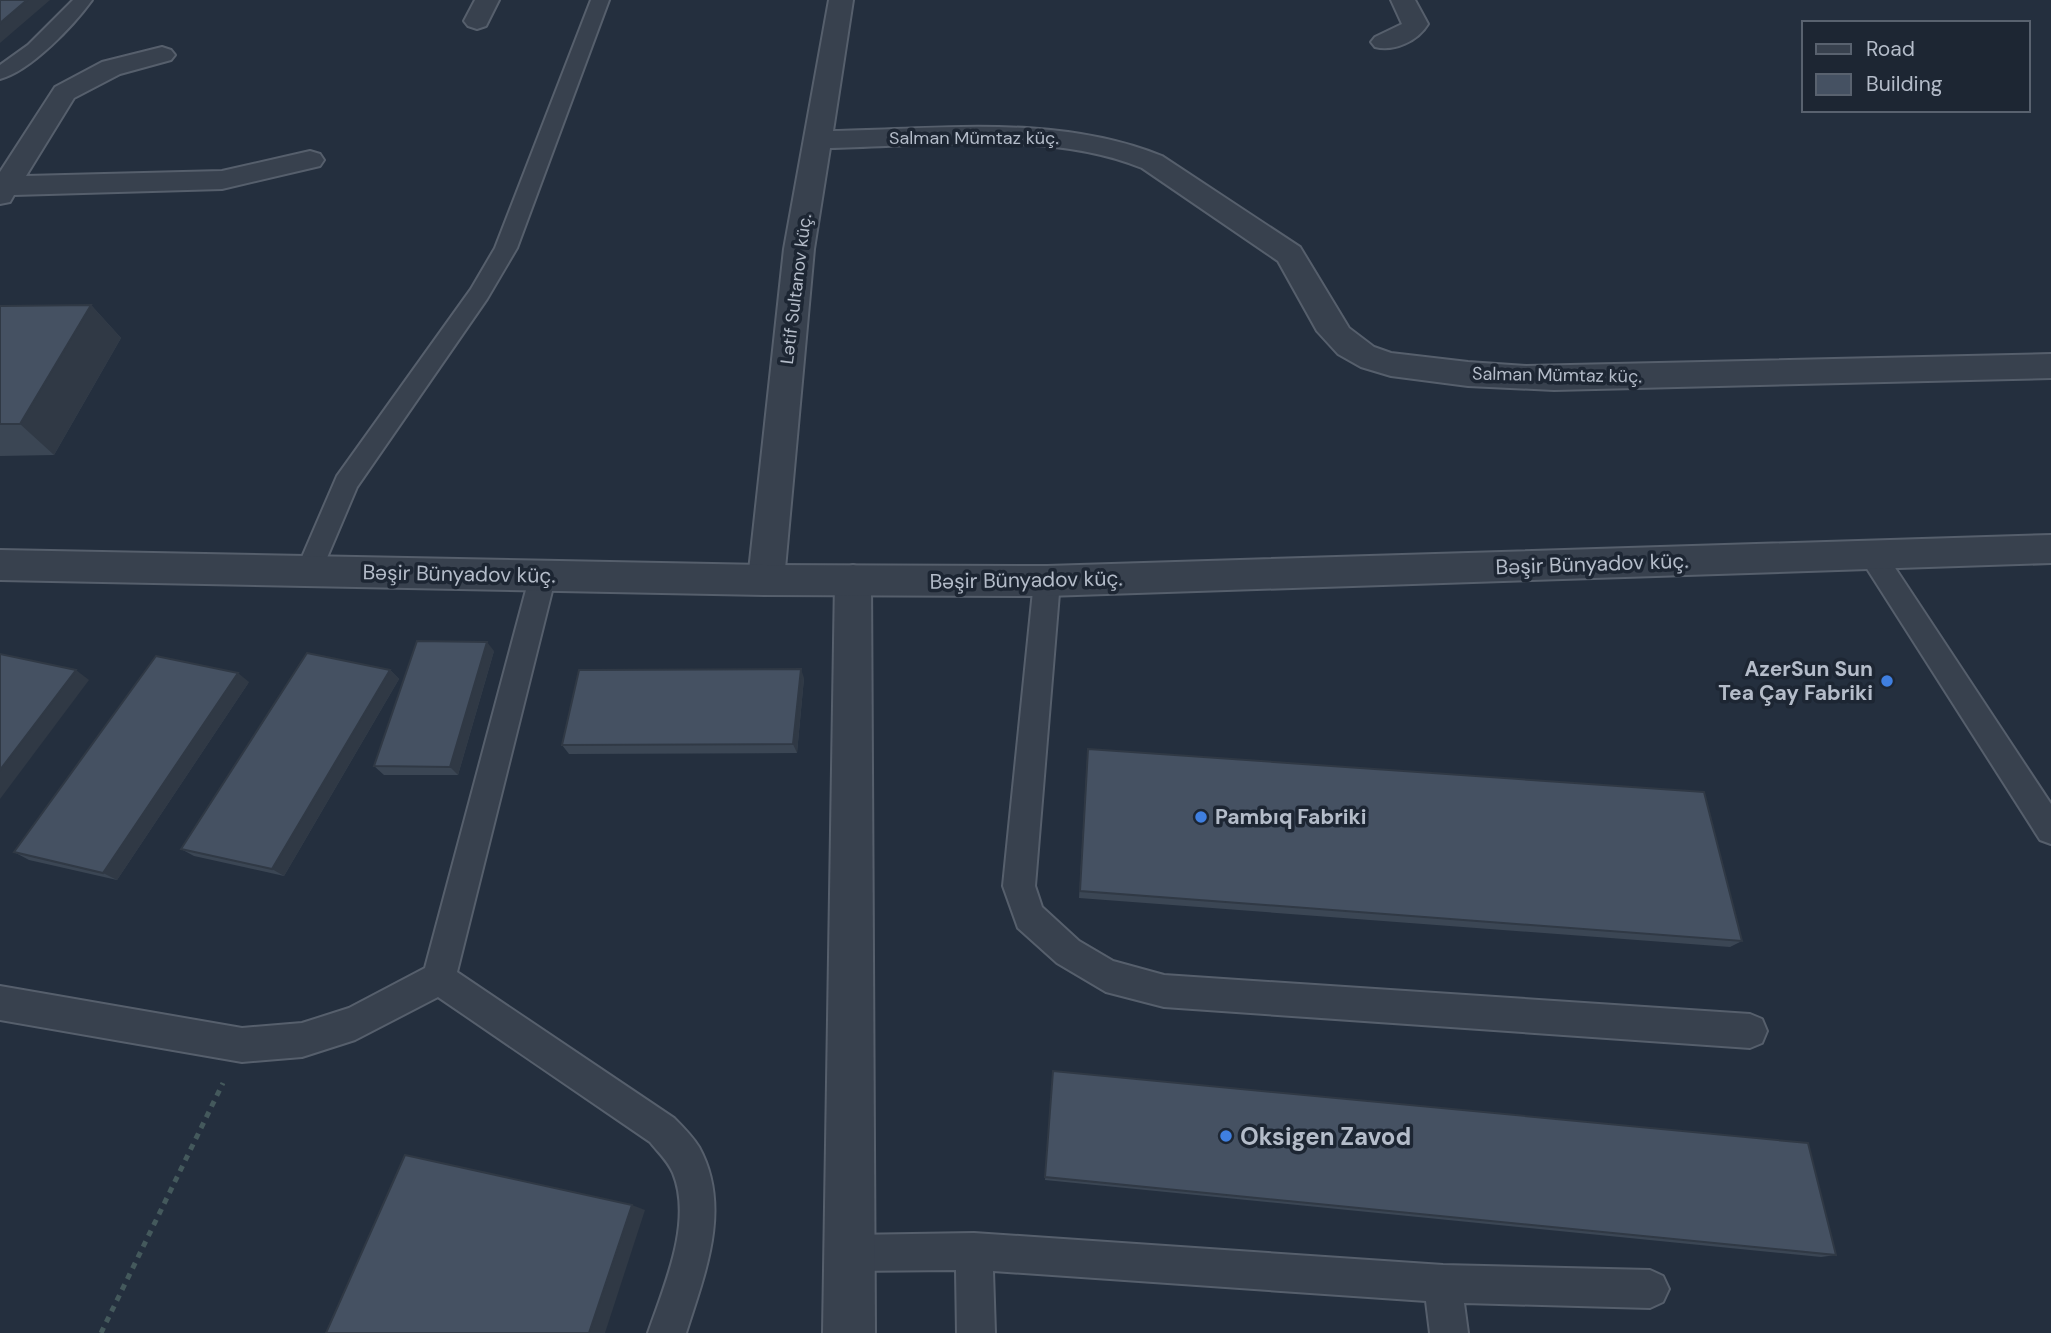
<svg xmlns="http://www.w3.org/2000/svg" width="2051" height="1333" font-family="'DM Sans',sans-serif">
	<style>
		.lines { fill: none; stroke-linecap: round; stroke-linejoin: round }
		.service-casing { stroke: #565f6c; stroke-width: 4 }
		.minor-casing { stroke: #565f6c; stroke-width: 4 }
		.tertiary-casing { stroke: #565f6c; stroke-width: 4 }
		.path { stroke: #44595c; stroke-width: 5; stroke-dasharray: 6 6; stroke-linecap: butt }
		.service { fill: #38414e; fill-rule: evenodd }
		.minor { fill: #38414e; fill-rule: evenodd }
		.tertiary { fill: #38414e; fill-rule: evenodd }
		.wall { fill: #3b4654 }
		.shaded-wall { fill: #303945 }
		.building { fill: #455162; stroke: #303945; stroke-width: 2 }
		.shop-dot { fill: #3f7fe0; stroke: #1d2633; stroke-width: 2.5 }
		.labels { text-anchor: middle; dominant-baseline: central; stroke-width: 7; stroke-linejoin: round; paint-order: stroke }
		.far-street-label { font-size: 18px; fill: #b4bcc9; stroke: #1d2633 }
		.street-label { font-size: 21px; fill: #b4bcc9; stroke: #1d2633 }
		.poi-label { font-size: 21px; font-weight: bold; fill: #b4bcc9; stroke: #1d2633; text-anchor: end }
		.near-poi-label { font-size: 24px; font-weight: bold; fill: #b4bcc9; stroke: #1d2633; text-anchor: start }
	</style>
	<rect width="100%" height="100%" fill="#242f3e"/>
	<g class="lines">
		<g class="service-casing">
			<g id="service">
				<path d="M 73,0 L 92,0 C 74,25 31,71 0,79 L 0,65 L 28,45 Z"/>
				<polygon points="591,0 609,0 517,248 487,299 357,487 318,579 309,582 300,579 296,571 337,476 471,289 495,248"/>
				<polygon points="1873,545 1882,548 2051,804 2051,844 2040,840 1864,564 1860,556 1864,548"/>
				<path d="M 543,564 L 552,567 L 556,575 L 457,972 L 674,1118 C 683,1127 692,1136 699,1147 C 732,1207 705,1273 686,1333 L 648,1333 C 664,1286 693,1222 673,1173 C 668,1161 658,1152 650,1142 L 438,997 L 355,1040 L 302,1057 L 242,1062 L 0,1020 L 0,986 L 242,1028 L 302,1023 L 349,1008 L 425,968 L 530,575 L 534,567 Z"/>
				<polygon points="1047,570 1056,573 1060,581 1035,886 1042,907 1079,941 1113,961 1164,975 1750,1014 1762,1019 1767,1031 1762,1043 1750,1048 1164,1007 1106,992 1057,963 1018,928 1003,886 1034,581 1038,573"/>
				<polygon points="974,1233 1443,1265 1650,1270 1663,1276 1669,1289 1663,1302 1650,1308 1464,1303 1468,1333 1430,1333 1426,1301 993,1271 995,1333 957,1333 956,1270 850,1271 837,1266 832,1253 837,1240 850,1235"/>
			</g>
		</g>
		<g class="minor-casing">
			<g id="minor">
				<polygon points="475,0 499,0 486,26 477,29 468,26 464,21"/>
				<path d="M 829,0 L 853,0 L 833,131 C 943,129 1057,114 1162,156 L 1300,247 L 1349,328 L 1374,347 L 1391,353 L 1468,362 L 1526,366 L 2051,354 L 2051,378 L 1554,390 L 1468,386 L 1391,376 L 1361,367 L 1338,354 L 1317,331 L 1278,261 L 1142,168 C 1049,130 929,146 830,148 L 814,249 L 784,580 L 779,591 L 766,595 L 753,591 L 748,580 L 784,249 Z"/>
				<path d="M 1391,0 L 1415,0 L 1428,24 C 1418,41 1394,52 1375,47 L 1371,42 L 1375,37 L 1402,24 Z"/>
				<polygon points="162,47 171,50 175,55 171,60 120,74 74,98 26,176 222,171 310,151 320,154 324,160 320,166 222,189 14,195 10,202 0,204 0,172 55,87 102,62"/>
				<polygon points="853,565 866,569 871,580 875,1333 823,1333 835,580 840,569"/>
			</g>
		</g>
		<g class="tertiary-casing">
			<polygon id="tertiary" points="2051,535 2051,563 1047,596 766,595 0,580 0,550 766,565 1047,566"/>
		</g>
		<polyline class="path" points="101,1333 223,1083"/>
		<use href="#service" class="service"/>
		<use href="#minor" class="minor"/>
		<use href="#tertiary" class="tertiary"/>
	</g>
	<g class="wall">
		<polygon points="91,305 121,338 54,455 0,456 0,306"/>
		<polygon points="494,651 458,775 384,775 374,766"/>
		<polygon points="390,670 399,679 284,876 194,856 181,849"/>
		<polygon points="804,678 797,753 569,754 562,745"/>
		<polygon points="249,682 117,880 29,860 14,852"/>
		<polygon points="1087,758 1742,941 1730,947 1079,898"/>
		<polygon points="1053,1071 1836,1255 1821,1257 1045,1180"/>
	</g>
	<g class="shaded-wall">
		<polygon points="27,0 50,0 0,43 0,23"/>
		<polygon points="91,305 121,338 54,455 20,424"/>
		<polygon points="487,642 494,651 458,775 450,767"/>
		<polygon points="801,669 804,678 797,753 793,744"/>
		<polygon points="76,670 89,680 0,799 0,770"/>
		<polygon points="390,670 399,679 284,876 272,869"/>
		<polygon points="238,673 249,682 117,880 103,873"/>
		<polygon points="632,1205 645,1210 605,1333 589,1333"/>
	</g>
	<g class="building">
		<polygon points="0,0 27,0 0,23"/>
		<polygon points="91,305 20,424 0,424 0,306"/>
		<polygon points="417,641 487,642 450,767 374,766"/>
		<polygon points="307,653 390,670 272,869 181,849"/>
		<polygon points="0,654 76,670 0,770"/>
		<polygon points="156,656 238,673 103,873 14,852"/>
		<polygon points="801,669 793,744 562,745 579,670"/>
		<polygon points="1088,749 1704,792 1742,941 1080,891"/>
		<polygon points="1053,1071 1808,1143 1836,1255 1045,1177"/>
		<polygon points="405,1155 632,1205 589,1333 326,1333"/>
	</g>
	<g class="shop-dot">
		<circle cx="1887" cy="681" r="7"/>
		<circle cx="1201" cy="817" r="7"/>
		<circle cx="1226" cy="1136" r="7"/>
	</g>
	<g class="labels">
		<g class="far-street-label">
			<text x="974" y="138">Salman Mümtaz küç.</text>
			<text transform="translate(796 289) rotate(-83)">Lətif Sultanov küç.</text>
			<text transform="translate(1557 375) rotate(1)">Salman Mümtaz küç.</text>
		</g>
		<g class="street-label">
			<text transform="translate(1592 564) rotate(-2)">Bəşir Bünyadov küç.</text>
			<text transform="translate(459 574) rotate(1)">Bəşir Bünyadov küç.</text>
			<text transform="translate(1026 580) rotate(-1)">Bəşir Bünyadov küç.</text>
		</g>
		<g class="poi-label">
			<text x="1873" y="669">AzerSun Sun<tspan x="1873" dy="24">Tea Çay Fabriki</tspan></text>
			<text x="1215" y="817" text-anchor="start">Pambıq Fabriki</text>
		</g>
		<g class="near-poi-label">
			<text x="1240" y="1136">Oksigen Zavod</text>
		</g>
	</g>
	<rect x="1802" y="21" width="228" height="91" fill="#1d2633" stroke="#59626f" stroke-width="2"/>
	<rect x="1816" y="44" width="35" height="10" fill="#38414e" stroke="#59626f" stroke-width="2"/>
	<text x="1866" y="56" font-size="21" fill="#b4bcc9">Road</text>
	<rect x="1816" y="74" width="35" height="21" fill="#455162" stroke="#59626f" stroke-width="2"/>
	<text x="1866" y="91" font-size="21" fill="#b4bcc9">Building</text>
</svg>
